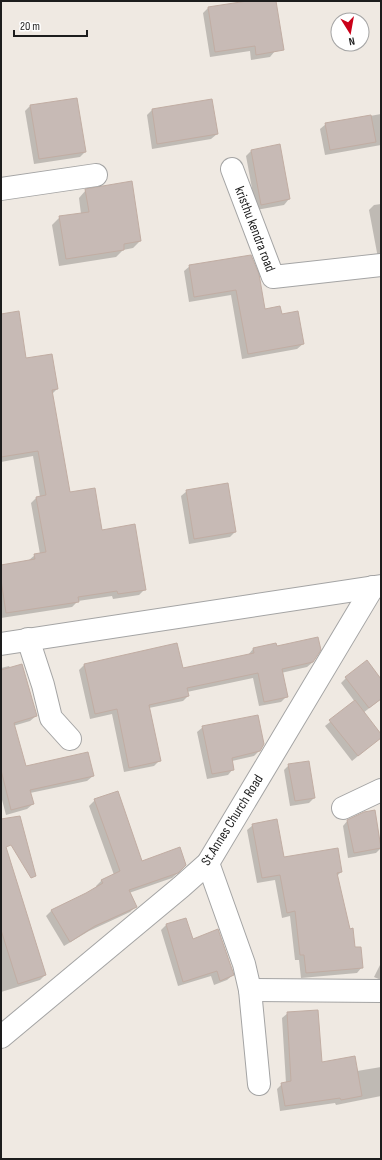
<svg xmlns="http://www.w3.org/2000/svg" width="382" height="1160" font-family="'Sofia Sans Condensed',sans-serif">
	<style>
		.shadow { fill: #0003 }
		.building { fill: #c7bab5; stroke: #c1ada3 }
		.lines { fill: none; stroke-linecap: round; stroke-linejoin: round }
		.minor-casing { stroke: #a4a4a4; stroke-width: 24 }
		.minor { stroke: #fff; stroke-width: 22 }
		.labels { text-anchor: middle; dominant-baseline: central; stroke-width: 4; stroke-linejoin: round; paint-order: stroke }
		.street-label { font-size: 14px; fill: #1d1d1d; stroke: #fff }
	</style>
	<rect width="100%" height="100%" fill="#efe9e2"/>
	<g class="shadow">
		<polygon points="242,1 261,1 275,51 270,57 251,60 250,51 210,57 203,13 208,8 242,3"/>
		<polygon points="30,106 85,152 80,157 34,164 25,111"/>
		<polygon points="152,110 217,134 211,139 152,149 147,115"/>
		<polygon points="381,114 381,145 325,155 320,129 326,124"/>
		<polygon points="251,151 289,199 284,205 256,210 246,156"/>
		<polygon points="86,190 140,241 133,248 123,250 116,257 59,266 52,225 60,217 81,214 79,198"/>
		<polygon points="381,204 381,260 378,258 369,210 374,205"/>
		<polygon points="251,256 264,310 281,315 303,344 297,349 242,359 231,295 189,302 184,271 190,266"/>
		<polygon points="1,315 26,359 57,389 52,394 69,493 101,531 145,589 139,595 113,599 112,596 78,601 72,607 1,618 1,566 29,560 35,555 40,554 31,503 37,497 40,497 33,456 1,462"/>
		<polygon points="187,491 235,532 230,537 189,544 181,496"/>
		<polygon points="276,647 313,662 307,667 281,673 287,696 281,702 259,706 253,678 187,692 188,696 183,701 149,708 160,760 154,766 124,772 112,714 90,719 79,670 84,665 182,669 248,655 253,649"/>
		<polygon points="9,666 36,716 30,721 13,726 25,767 93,776 87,781 30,793 33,804 27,809 6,815 1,796 1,668"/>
		<polygon points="346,678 381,680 381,699 363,713 381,737 352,761 325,726 355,702 341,683"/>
		<polygon points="203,727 259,751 254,756 232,761 233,769 228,775 207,779 197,732"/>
		<polygon points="289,765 314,798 309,803 290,806 284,770"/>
		<polygon points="95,800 142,862 180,871 172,878 129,893 135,907 130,912 89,931 64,946 46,916 51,911 87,894 97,888 96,886 102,880 114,875 89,806"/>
		<polygon points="374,811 381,848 376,853 348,858 343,826 348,820"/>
		<polygon points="253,825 283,859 341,872 336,877 354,948 362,967 357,973 301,978 299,960 295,960 290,916 282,918 275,880 257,883 247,830"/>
		<polygon points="1,855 45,975 40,980 1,992 1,956 2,955 1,951"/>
		<polygon points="166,925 192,940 233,975 227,980 214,985 211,976 178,986 161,930"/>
		<polygon points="381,963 381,980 374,977"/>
		<polygon points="288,1013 321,1064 357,1071 381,1067 381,1096 336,1105 335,1103 280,1111 277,1089 282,1084 286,1083 282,1018"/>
	</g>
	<g class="building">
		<polygon points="247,1 276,1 284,50 256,55 255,46 215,52 208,7"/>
		<polygon points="77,98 86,152 39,159 30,105"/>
		<polygon points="212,99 218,134 157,144 152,109"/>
		<polygon points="371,115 376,142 330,150 325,123"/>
		<polygon points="280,144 290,199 261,205 251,150"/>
		<polygon points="132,181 141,241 124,244 124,250 66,259 59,216 89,212 85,189"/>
		<polygon points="251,255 259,274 265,309 280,306 282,314 298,311 304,344 248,354 236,290 194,297 189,265"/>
		<polygon points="19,311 26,358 52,354 58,389 52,390 70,492 95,488 102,530 135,524 146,590 118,594 117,591 78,597 79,602 6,613 1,580 1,565 35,559 34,554 46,552 36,497 46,495 38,451 1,457 1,314"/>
		<polygon points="228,483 236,532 194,539 186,490"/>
		<polygon points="318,637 321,650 313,662 282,669 288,697 264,702 258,673 187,688 189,696 149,705 161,761 129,768 117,709 95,714 84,664 177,643 183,668 254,653 253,648 276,643 277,646"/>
		<polygon points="367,660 381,679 381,699 369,708 345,677"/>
		<polygon points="22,664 37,716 14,723 26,766 88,752 94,776 30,790 34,804 11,810 1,770 1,670"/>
		<polygon points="355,700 381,734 381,738 358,756 329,720"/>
		<polygon points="258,715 264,744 260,751 232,758 234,770 212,774 202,726"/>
		<polygon points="309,761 315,798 295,801 288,764"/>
		<polygon points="118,791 142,861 180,847 186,865 178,873 129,890 137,907 95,926 70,942 51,910 86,893 103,883 101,880 120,871 94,799"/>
		<polygon points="375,810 381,848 354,853 347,820 364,812"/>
		<polygon points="20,816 36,876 31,878 11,845 6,847 46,975 18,984 1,930 1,819"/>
		<polygon points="277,819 284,857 338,848 342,872 337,873 350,929 353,928 355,947 361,947 363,968 306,973 304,955 300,955 295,911 287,913 280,875 262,878 252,824"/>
		<polygon points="186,918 193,939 218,929 234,975 220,981 217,971 183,982 166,924"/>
		<polygon points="318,1010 322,1062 355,1056 362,1096 341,1100 340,1098 285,1106 281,1083 291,1081 287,1012"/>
	</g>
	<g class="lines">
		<g class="minor-casing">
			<g id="minor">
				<polyline points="232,169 273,277 381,265"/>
				<polyline points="1,189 96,175"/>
				<polyline points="28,639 43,685 51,718 70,739"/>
				<polyline points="1,644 381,586"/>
				<polyline points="343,808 381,790"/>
				<polyline points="208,863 244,964 250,990 259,1084"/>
				<polyline points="250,990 381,991"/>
				<polyline points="1,1037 181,887 208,863 373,587"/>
			</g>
		</g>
		<use href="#minor" class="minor"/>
	</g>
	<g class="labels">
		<g class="street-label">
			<text transform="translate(255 229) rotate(69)">kristhu kendra road</text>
			<text transform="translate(232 820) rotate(-58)">St.Annes Church Road</text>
		</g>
	</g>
	<rect width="382" height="1160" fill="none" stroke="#1d1d1d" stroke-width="4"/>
	<g transform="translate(350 32) rotate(169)"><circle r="19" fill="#ffffff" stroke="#a5a5a5"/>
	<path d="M0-3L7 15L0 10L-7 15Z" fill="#ca0019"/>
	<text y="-6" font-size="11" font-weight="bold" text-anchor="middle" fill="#1d1d1d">N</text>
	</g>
	<path d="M14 30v6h73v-6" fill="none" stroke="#1d1d1d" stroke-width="2"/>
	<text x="20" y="30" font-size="12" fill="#1d1d1d" stroke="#ffffff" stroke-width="3" paint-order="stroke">20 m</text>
</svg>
